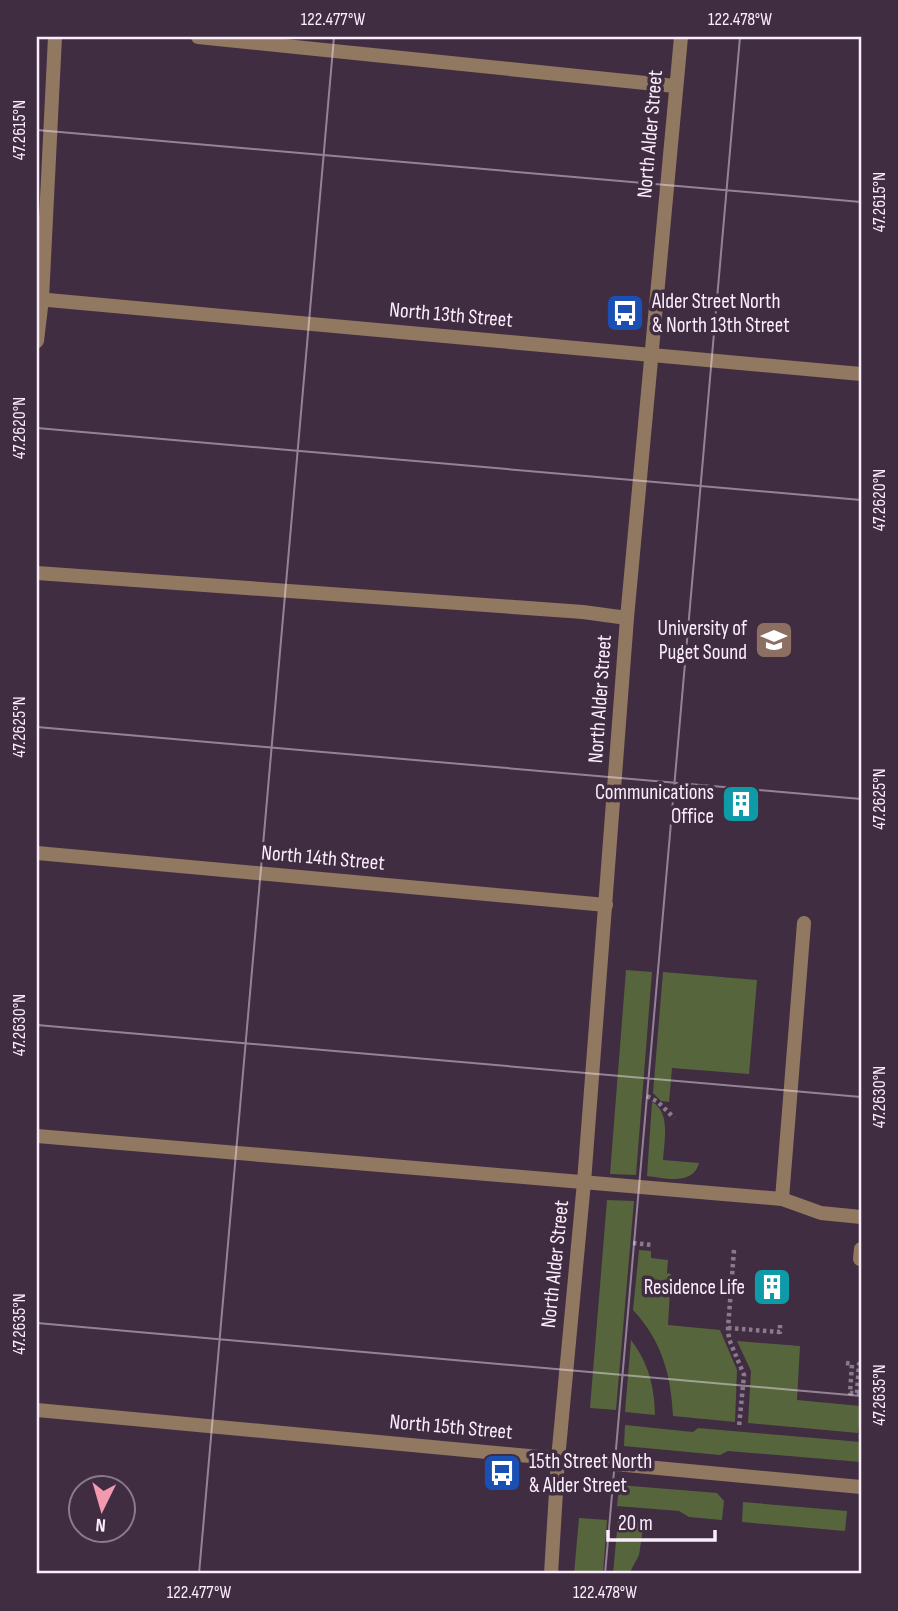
<svg xmlns="http://www.w3.org/2000/svg" width="898" height="1611" font-family="'Sofia Sans Condensed',sans-serif">
	<style>
		.green { fill: #56653b }
		.lines { fill: none; stroke-linecap: round; stroke-linejoin: round }
		.path { stroke: #8b7a8c; stroke-width: 4.5; stroke-dasharray: 3.5 3.5; stroke-linecap: butt }
		.service { stroke: #917861; stroke-width: 14 }
		.minor { stroke: #917861; stroke-width: 14 }
		.tertiary { stroke: #917861; stroke-width: 14 }
		.ticks { fill: none; stroke: #fbeefc; stroke-width: 2; stroke-opacity: 0.45 }
		.labels { text-anchor: middle; dominant-baseline: central; stroke-width: 7; stroke-linejoin: round; paint-order: stroke }
		.street-label { font-size: 21px; fill: #fbeefc; stroke: #412d42 }
		.poi-label { font-size: 21px; fill: #fbeefc; stroke: #412d42; text-anchor: end }
		.neatline { fill: none; stroke: #fbeefc; stroke-width: 2.5 }
		.ticks-label { font-size: 18px; text-anchor: middle; fill: #fbeefc }
	</style>
	<rect width="100%" height="100%" fill="#412d42"/>
	<g class="green">
		<polygon points="626,970 652,972 636,1175 610,1174"/>
		<polygon points="663,972 757,980 749,1074 672,1068 669,1102 661,1101 653,1093"/>
		<path d="M 652,1102 C 671,1112 664,1142 663,1160 L 699,1163 C 693,1186 664,1178 647,1176 Z"/>
		<polygon points="607,1200 634,1201 616,1410 590,1408"/>
		<path d="M 639,1250 L 651,1251 L 651,1258 L 668,1260 L 667,1273 L 671,1274 L 668,1325 L 720,1330 L 737,1370 L 735,1422 L 673,1416 C 671,1375 662,1341 633,1310 Z"/>
		<path d="M 631,1340 C 649,1364 654,1386 655,1415 L 625,1412 Z"/>
		<polygon points="737,1341 800,1346 797,1400 861,1406 858,1433 748,1423 751,1371"/>
		<polygon points="625,1425 693,1432 698,1428 861,1442 861,1462 728,1451 720,1455 624,1446"/>
		<polygon points="619,1485 717,1493 724,1501 722,1520 689,1517 679,1511 617,1506"/>
		<polygon points="743,1502 847,1511 845,1531 742,1522"/>
		<polygon points="579,1518 607,1520 603,1574 574,1574"/>
		<polygon points="618,1520 644,1522 639,1555 629,1574 613,1574"/>
	</g>
	<g class="lines">
		<g class="path">
			<polyline points="647,1096 658,1102 674,1118"/>
			<polyline points="633,1243 652,1245"/>
			<polyline points="734,1250 728,1328 729,1339 744,1375 739,1427"/>
			<polyline points="728,1328 780,1332 780,1325"/>
			<polyline points="846,1363 852,1364 850,1393 857,1393 859,1364 861,1365"/>
			<polyline points="861,1438 861,1429"/>
		</g>
		<g class="service">
			<polyline points="198,37 675,86"/>
			<polyline points="37,573 583,612 627,618"/>
			<polyline points="37,1136 782,1199 821,1213 861,1217"/>
			<polyline points="782,1199 804,923"/>
			<polyline points="860,1259 861,1249"/>
		</g>
		<g class="minor">
			<polyline points="37,299 861,374"/>
			<polyline points="37,341 42,299 55,37"/>
			<polyline points="37,853 606,905"/>
			<polyline points="37,1410 861,1487"/>
		</g>
		<polyline class="tertiary" points="551,1574 558,1459 584,1182 627,618 681,37"/>
	</g>
	<path class="ticks" d="M 37,130 L 861,202M 37,428 L 861,500M 37,727 L 861,799M 37,1025 L 861,1097M 37,1323 L 861,1396M 199,1574 L 334,37M 605,1574 L 740,37"/>
	<defs>
		<g id="bus-square" transform="scale(2.0125)"><rect x="-9" y="-9" width="18" height="18" rx="4" fill="#1a4fb4" stroke="#412d42"/><path d="M-5-6H5V4H4V6H2V4H-2V6H-4V4H-5ZM-3.5-4V0h7V-4ZM-3.5 1.2v1.5H-2V1.2ZM2 1.2v1.5H3.5V1.2Z" fill="#fff"/></g>
		<g id="university-square" transform="scale(2.0125)"><rect x="-9" y="-9" width="18" height="18" rx="4" fill="#8d6e63" stroke="#412d42"/><path d="M0-5L7-2L0 1L-7-2ZM-4 1L0 2.5L4 1V4Q0 6-4 4Z" fill="#fff"/></g>
		<g id="building-square" transform="scale(2.0125)"><rect x="-9" y="-9" width="18" height="18" rx="4" fill="#0f9aa8" stroke="#412d42"/><path d="M-4-6H4V6H1V3H-1V6H-4ZM-2.5-4.3h1.7v1.8h-1.7ZM.8-4.3h1.7v1.8H.8ZM-2.5-1h1.7V.8h-1.7ZM.8-1h1.7V.8H.8Z" fill="#fff"/></g>
	</defs>
	<g fill-rule="evenodd">
		<use href="#bus-square" x="625" y="313"/>
		<use href="#university-square" x="774" y="640"/>
		<use href="#building-square" x="741" y="804"/>
		<use href="#building-square" x="772" y="1287"/>
		<use href="#bus-square" x="502" y="1473"/>
	</g>
	<g class="labels">
		<g class="street-label">
			<text transform="translate(650 134) rotate(-85)">North Alder Street</text>
			<text transform="translate(451 315) rotate(5)">North 13th Street</text>
			<text transform="translate(600 699) rotate(-86)">North Alder Street</text>
			<text transform="translate(323 858) rotate(5)">North 14th Street</text>
			<text transform="translate(555 1264) rotate(-84)">North Alder Street</text>
			<text transform="translate(451 1427) rotate(5)">North 15th Street</text>
		</g>
		<g class="poi-label">
			<text x="652" y="301" text-anchor="start">Alder Street North<tspan x="652" dy="24">&amp; North 13th Street</tspan></text>
			<text x="747" y="628">University of<tspan x="747" dy="24">Puget Sound</tspan></text>
			<text x="714" y="792">Communications<tspan x="714" dy="24">Office</tspan></text>
			<text x="745" y="1287">Residence Life</text>
			<text x="529" y="1461" text-anchor="start">15th Street North<tspan x="529" dy="24">&amp; Alder Street</tspan></text>
		</g>
	</g>
	<rect width="898" height="1611" fill="none" stroke="#412d42" stroke-width="77"/>
	<g transform="translate(102 1509) rotate(185)"><circle r="33" fill="#412d42" stroke="#8b7a8c" stroke-width="2"/>
	<path d="M0-5L12 26L0 18L-12 26Z" fill="#f29aaf"/>
	<text y="-10" font-size="19" font-weight="bold" text-anchor="middle" fill="#fbeefc">N</text>
	</g>
	<path d="M608 1530v10h107v-10" fill="none" stroke="#fbeefc" stroke-width="3.5"/>
	<text x="618" y="1530" font-size="21" fill="#fbeefc" stroke="#412d42" stroke-width="5" paint-order="stroke">20 m</text>
	<rect x="38" y="38" width="822" height="1534" class="neatline"/>
	<g class="ticks-label">
		<text x="333" y="25">122.477°W</text>
		<text x="740" y="25">122.478°W</text>
		<text transform="translate(19 130) rotate(-90)" y="6">47.2615°N</text>
		<text transform="translate(879 202) rotate(-90)" y="6">47.2615°N</text>
		<text transform="translate(19 428) rotate(-90)" y="6">47.2620°N</text>
		<text transform="translate(879 500) rotate(-90)" y="6">47.2620°N</text>
		<text transform="translate(19 727) rotate(-90)" y="6">47.2625°N</text>
		<text transform="translate(879 799) rotate(-90)" y="6">47.2625°N</text>
		<text transform="translate(19 1025) rotate(-90)" y="6">47.2630°N</text>
		<text transform="translate(879 1097) rotate(-90)" y="6">47.2630°N</text>
		<text transform="translate(19 1324) rotate(-90)" y="6">47.2635°N</text>
		<text transform="translate(879 1395) rotate(-90)" y="6">47.2635°N</text>
		<text x="199" y="1598">122.477°W</text>
		<text x="605" y="1598">122.478°W</text>
	</g>
</svg>
